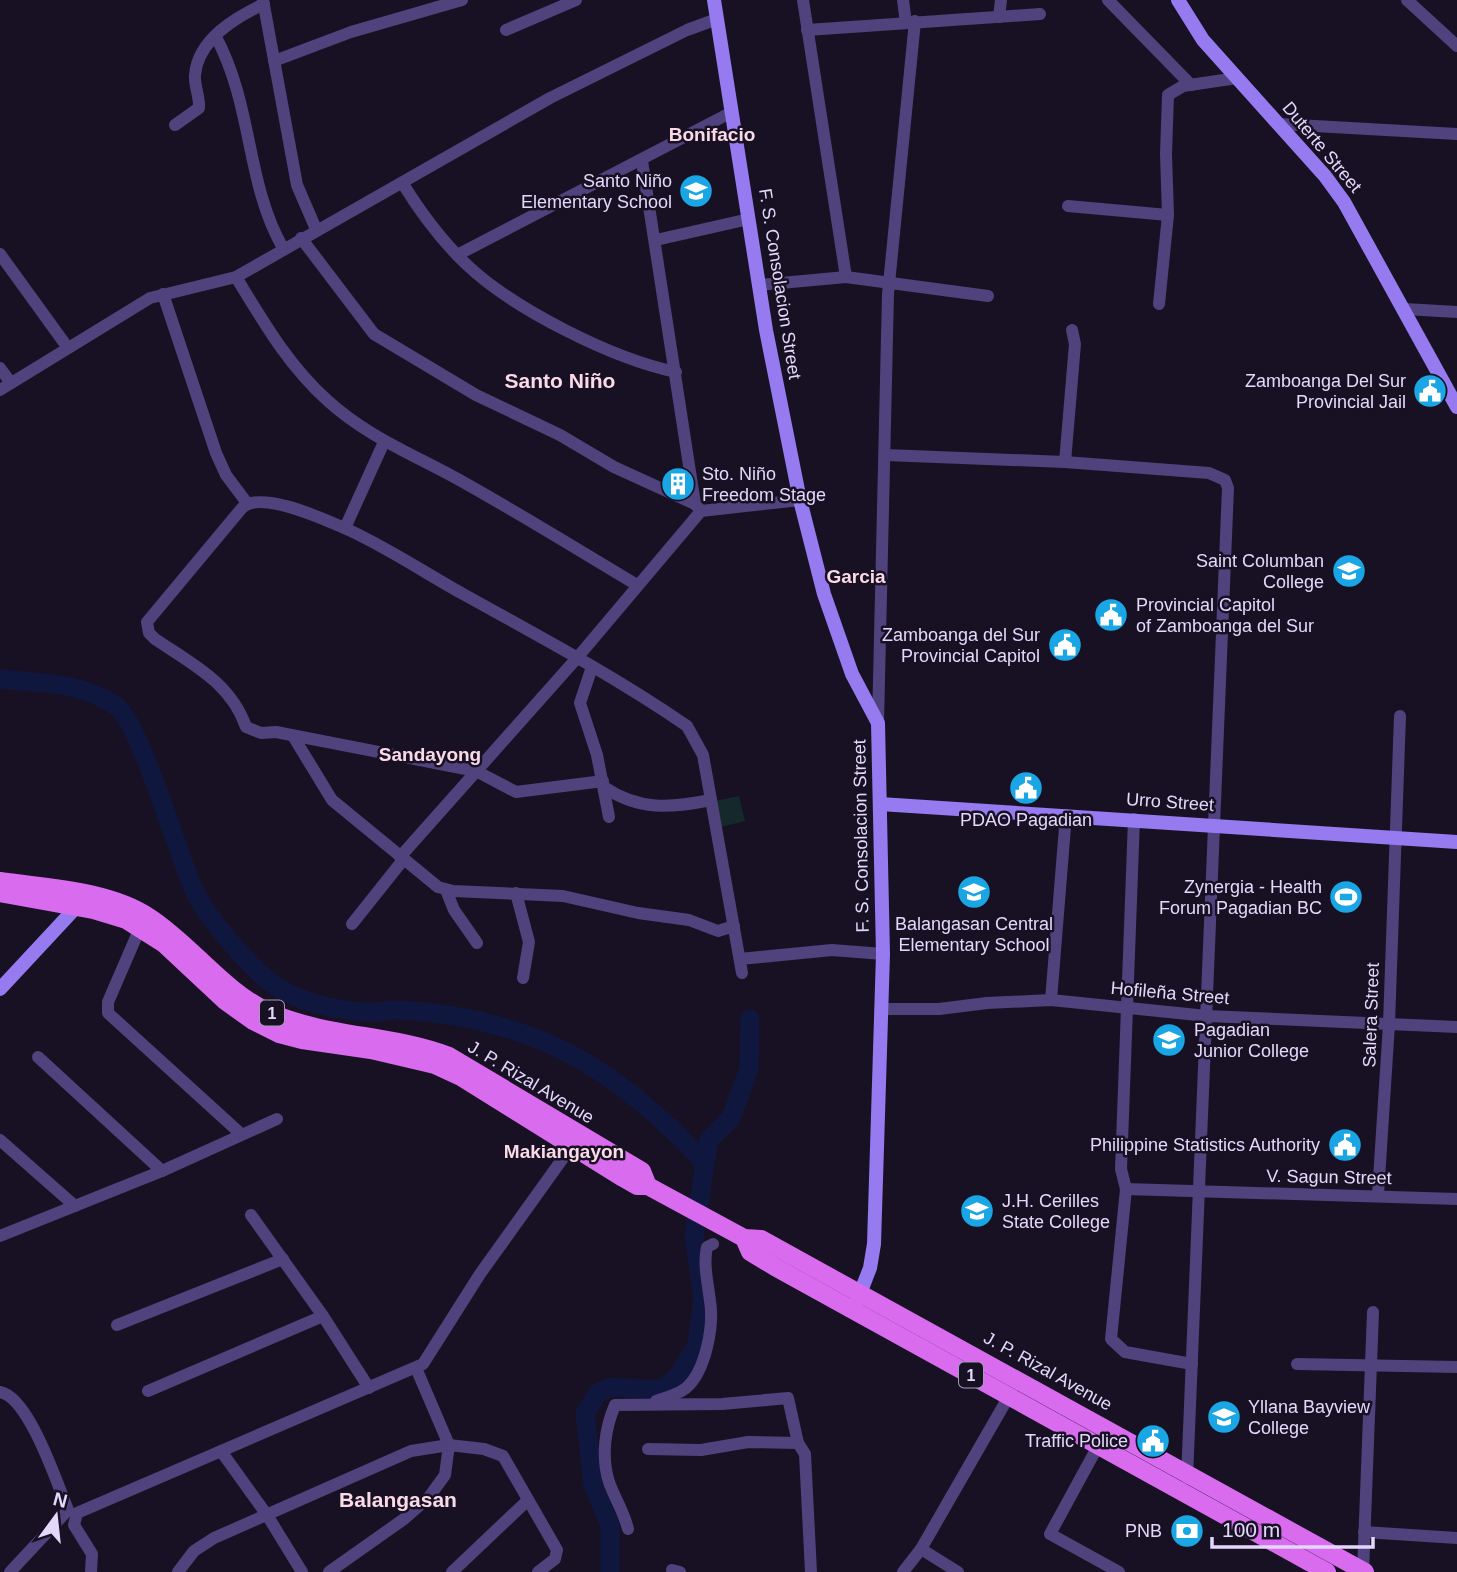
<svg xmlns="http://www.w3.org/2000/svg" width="1457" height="1572" font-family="Arial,sans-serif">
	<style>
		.green { fill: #15292d }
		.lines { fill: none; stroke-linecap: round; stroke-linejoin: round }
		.river { stroke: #10173e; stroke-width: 19 }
		.street { stroke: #50427d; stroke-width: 12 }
		.secondary { stroke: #957af0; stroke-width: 14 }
		.primary { stroke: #d86bee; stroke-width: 18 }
		.labels { text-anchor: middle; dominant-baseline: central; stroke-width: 5; stroke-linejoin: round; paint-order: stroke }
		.shield { fill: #181123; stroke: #a69cba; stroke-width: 2 }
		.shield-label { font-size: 16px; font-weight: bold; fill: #e3d8fb }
		.street-label { font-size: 18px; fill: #e3d8fb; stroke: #181123 }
		.poi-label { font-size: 18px; fill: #e3d8fb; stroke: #181123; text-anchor: end }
		.neighbourhood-label { font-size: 19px; font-weight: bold; fill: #fbdae8; stroke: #181123 }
		.quarter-label { font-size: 21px; font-weight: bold; fill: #fbdae8; stroke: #181123 }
	</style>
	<rect width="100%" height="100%" fill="#181123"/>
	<polygon class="green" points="739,796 745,821 721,827 715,801"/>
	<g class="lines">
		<g class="river">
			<path d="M 0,679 C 41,683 81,682 116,706 C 140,722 178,855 194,890 C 207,918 247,964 271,983 C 297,1002 335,1010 366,1012 C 378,1013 391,1009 403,1010 C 535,1019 617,1068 705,1163"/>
			<polyline points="610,1572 610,1525 593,1485 585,1413 598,1393 610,1387 660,1390 677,1378 697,1345 703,1298 694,1236 705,1163 709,1140 731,1118 749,1069 750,1019"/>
		</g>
		<g class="street">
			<polyline points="263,0 297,185 316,229"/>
			<polyline points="803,0 846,277"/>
			<polyline points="903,0 906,23"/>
			<polyline points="1108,0 1191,85"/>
			<polyline points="1407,0 1457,46"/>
			<polyline points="999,17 1001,0"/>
			<polyline points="506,30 576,0"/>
			<polyline points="807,30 1040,14"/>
			<path d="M 216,37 C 253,106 246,184 283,248"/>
			<polyline points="274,61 351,32 462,0"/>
			<polyline points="1279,124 1457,134"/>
			<path d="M 175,125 L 199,108 C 200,97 194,86 195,75 C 198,39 236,17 264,4"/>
			<polyline points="642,161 695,504"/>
			<path d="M 403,184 C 421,213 441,240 466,264 C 513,309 613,359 676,372"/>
			<polyline points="1068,206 1168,215"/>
			<polyline points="301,238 374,334 476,395 560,435 614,467 695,504 701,511"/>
			<polyline points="656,240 749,219"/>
			<polyline points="0,254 68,348"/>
			<polyline points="457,255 732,112"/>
			<path d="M 236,277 C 263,321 288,365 327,400 C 367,437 417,456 463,482 C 522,515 580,551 637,585"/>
			<polyline points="760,285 846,277 988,296"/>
			<polyline points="163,294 216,453 226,475 247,503"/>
			<polyline points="1159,304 1168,215 1166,154 1168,95 1183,86 1237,78"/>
			<polyline points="1405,309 1457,312"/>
			<polyline points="0,368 11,383"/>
			<polyline points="0,390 150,298 236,277 550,98 687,30 717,19"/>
			<polyline points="886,455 1065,462 1209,473 1225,480 1228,488 1187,1478"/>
			<polyline points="1065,462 1075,344 1072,330"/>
			<polyline points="345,528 384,442"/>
			<polyline points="592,667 580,703 597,755 609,817"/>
			<polyline points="878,723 888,294 915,21"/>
			<polyline points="293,736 332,800 438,887 453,891 563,896 638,913 689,920 718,931 734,926"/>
			<path d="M 603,781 L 516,792 L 476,771 L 276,732 L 261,733 L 246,727 C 231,683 192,664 155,639 L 149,633 L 147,622 L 242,508 C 260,490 321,518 342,527 C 384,545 423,572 463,594 C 539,636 616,677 687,726 L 703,755 L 742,973"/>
			<path d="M 604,787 C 639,811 671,808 711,800"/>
			<polyline points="1134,819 1121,1169 1126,1189 1111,1339 1125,1352 1192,1364"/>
			<polyline points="400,857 577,658 701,511 800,500"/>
			<polyline points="446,890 454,910 477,943"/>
			<polyline points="516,893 529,942 523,978"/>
			<polyline points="143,921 108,1002 108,1013 241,1134"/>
			<polyline points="352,924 403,860"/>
			<polyline points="740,959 832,950 883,954"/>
			<polyline points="1051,1000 1066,815"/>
			<polyline points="881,1009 939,1009 987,1003 1051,1000 1207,1016 1457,1027"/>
			<polyline points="38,1057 162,1171"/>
			<polyline points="0,1140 75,1206"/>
			<polyline points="1126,1189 1457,1199"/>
			<polyline points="1378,1194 1389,1024 1400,716"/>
			<polyline points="251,1215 323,1316 369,1388"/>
			<polyline points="0,1236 162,1171 277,1119"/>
			<polyline points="117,1325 283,1259"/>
			<polyline points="1297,1364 1457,1367"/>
			<polyline points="148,1391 323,1316"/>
			<path d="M 0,1392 C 29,1397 57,1483 68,1510 L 10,1572"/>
			<path d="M 656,1401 C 665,1398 679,1394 686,1388 C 706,1371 714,1325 710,1301 C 708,1283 703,1264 707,1247 L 713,1244"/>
			<polyline points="1098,1446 1050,1534 1119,1572"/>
			<polyline points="648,1449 701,1450 748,1442 798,1443"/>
			<polyline points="221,1451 267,1515 302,1572"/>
			<path d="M 628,1529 C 624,1512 615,1499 609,1482 C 601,1457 605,1428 615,1405 L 722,1404 L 788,1398 L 798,1443 L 805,1454 L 811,1572"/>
			<polyline points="1364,1532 1457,1538"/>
			<polyline points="921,1549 958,1572"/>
			<polyline points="672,1570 680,1572"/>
			<polyline points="91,1572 92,1554 74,1525 77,1513 423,1364 480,1274 576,1140"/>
			<polyline points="178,1572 194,1551 214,1538 411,1451 449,1445 484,1449 503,1456 557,1550 555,1559 538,1572"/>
			<polyline points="329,1572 404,1519 429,1497 445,1475 449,1445 416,1368"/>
			<polyline points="452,1572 528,1500"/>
			<polyline points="903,1572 921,1549 1009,1396"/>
			<polyline points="1363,1572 1373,1312"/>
		</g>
		<g class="secondary">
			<polyline points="714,0 766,330 800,500 824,594 852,674 878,723 883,954 874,1244 870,1268 856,1304"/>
			<polyline points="1178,0 1203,40 1325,176 1344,202 1457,407"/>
			<polyline points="880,804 1457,842"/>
			<polyline points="0,989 81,902"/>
		</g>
		<g class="primary">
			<path d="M 0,881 C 47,888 108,890 149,917 C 191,944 223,991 269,1012 C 326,1037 391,1034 449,1056 L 642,1171 L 648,1186"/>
			<polyline points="0,893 93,910 126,920 164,944 225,1001 253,1021 279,1034 302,1040 371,1050 435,1065 461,1077 623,1178 637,1186 648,1186 744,1238 761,1239 1365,1572"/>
			<polyline points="744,1238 750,1252 775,1267 1327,1572"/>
		</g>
	</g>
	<defs>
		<g id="school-disc" transform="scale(1.75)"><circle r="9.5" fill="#1aa6e5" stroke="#181123"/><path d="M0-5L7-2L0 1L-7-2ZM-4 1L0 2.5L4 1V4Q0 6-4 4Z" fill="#fff"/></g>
		<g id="civic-disc" transform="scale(1.75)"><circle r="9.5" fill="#1aa6e5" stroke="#181123"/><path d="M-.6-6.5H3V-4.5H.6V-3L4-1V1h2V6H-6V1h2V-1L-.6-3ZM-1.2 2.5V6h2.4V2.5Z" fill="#fff"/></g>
		<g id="building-disc" transform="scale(1.75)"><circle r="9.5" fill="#1aa6e5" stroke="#181123"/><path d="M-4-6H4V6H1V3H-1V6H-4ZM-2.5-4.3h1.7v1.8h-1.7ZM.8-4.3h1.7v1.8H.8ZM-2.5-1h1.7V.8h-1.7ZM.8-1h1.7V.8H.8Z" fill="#fff"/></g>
		<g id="stadium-disc" transform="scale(1.75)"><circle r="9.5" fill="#1aa6e5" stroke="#181123"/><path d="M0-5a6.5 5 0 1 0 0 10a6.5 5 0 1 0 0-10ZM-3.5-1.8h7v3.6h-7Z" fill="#fff"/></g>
		<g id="university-disc" transform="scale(1.75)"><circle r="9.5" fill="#1aa6e5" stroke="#181123"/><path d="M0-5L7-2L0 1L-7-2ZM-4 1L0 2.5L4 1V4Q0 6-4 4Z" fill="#fff"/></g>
		<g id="bank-disc" transform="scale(1.75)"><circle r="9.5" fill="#1aa6e5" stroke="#181123"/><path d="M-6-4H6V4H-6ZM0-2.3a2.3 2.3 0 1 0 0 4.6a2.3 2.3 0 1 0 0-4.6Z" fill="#fff"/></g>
	</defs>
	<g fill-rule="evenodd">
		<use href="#school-disc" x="696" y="191"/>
		<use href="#civic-disc" x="1430" y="391"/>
		<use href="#building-disc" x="678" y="484"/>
		<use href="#school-disc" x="1349" y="571"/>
		<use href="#civic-disc" x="1111" y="615"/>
		<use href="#civic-disc" x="1065" y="645"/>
		<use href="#civic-disc" x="1026" y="788"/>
		<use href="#school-disc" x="974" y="892"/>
		<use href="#stadium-disc" x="1346" y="897"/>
		<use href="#school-disc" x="1169" y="1040"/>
		<use href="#civic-disc" x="1345" y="1145"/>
		<use href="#university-disc" x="977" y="1211"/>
		<use href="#university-disc" x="1224" y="1417"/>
		<use href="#civic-disc" x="1153" y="1441"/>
		<use href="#bank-disc" x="1187" y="1531"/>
	</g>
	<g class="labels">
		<g class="shield">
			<rect x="260" y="1000.5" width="24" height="25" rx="5"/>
			<rect x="959" y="1362.5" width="24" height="25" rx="5"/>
		</g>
		<g class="shield-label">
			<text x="272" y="1013">1</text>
			<text x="971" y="1375">1</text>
		</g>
		<g class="street-label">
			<text transform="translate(1322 147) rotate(50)">Duterte Street</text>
			<text transform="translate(780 284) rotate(81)">F. S. Consolacion Street</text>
			<text transform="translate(1170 802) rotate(4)">Urro Street</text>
			<text transform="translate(861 836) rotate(-91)">F. S. Consolacion Street</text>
			<text transform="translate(1170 993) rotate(5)">Hofileña Street</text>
			<text transform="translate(1371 1015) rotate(-88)">Salera Street</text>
			<text transform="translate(531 1082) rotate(31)">J. P. Rizal Avenue</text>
			<text transform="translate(1329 1177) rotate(1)">V. Sagun Street</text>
			<text transform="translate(1048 1371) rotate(29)">J. P. Rizal Avenue</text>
		</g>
		<g class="poi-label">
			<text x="672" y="181">Santo Niño<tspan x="672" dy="21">Elementary School</tspan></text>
			<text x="1406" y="381">Zamboanga Del Sur<tspan x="1406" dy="21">Provincial Jail</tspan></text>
			<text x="702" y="474" text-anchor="start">Sto. Niño<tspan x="702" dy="21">Freedom Stage</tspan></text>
			<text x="1324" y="561">Saint Columban<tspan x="1324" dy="21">College</tspan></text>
			<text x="1136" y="605" text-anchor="start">Provincial Capitol<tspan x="1136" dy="21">of Zamboanga del Sur</tspan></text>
			<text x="1040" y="635">Zamboanga del Sur<tspan x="1040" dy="21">Provincial Capitol</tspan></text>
			<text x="1026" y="820" text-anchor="middle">PDAO Pagadian</text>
			<text x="1322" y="887">Zynergia - Health<tspan x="1322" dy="21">Forum Pagadian BC</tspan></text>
			<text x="974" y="924" text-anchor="middle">Balangasan Central<tspan x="974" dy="21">Elementary School</tspan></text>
			<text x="1194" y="1030" text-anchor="start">Pagadian<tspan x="1194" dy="21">Junior College</tspan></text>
			<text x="1320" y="1145">Philippine Statistics Authority</text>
			<text x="1002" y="1201" text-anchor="start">J.H. Cerilles<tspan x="1002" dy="21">State College</tspan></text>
			<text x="1248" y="1407" text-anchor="start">Yllana Bayview<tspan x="1248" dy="21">College</tspan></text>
			<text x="1128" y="1441">Traffic Police</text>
			<text x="1162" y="1531">PNB</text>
		</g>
		<g class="neighbourhood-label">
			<text x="712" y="134">Bonifacio</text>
			<text x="856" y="576">Garcia</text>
			<text x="430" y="754">Sandayong</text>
			<text x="564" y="1151">Makiangayon</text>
		</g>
		<g class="quarter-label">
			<text x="560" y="380">Santo Niño</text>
			<text x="398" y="1499">Balangasan</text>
		</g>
	</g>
	<g transform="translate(56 1516) rotate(15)" stroke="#181123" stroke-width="5" paint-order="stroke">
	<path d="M0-5L12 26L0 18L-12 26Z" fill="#e3d8fb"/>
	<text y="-10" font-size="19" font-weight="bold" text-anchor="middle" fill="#e3d8fb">N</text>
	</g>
	<path d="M1212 1537v10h161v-10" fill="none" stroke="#e3d8fb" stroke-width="3.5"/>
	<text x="1222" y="1537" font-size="21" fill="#e3d8fb" stroke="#181123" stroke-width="5" paint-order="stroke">100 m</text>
</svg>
